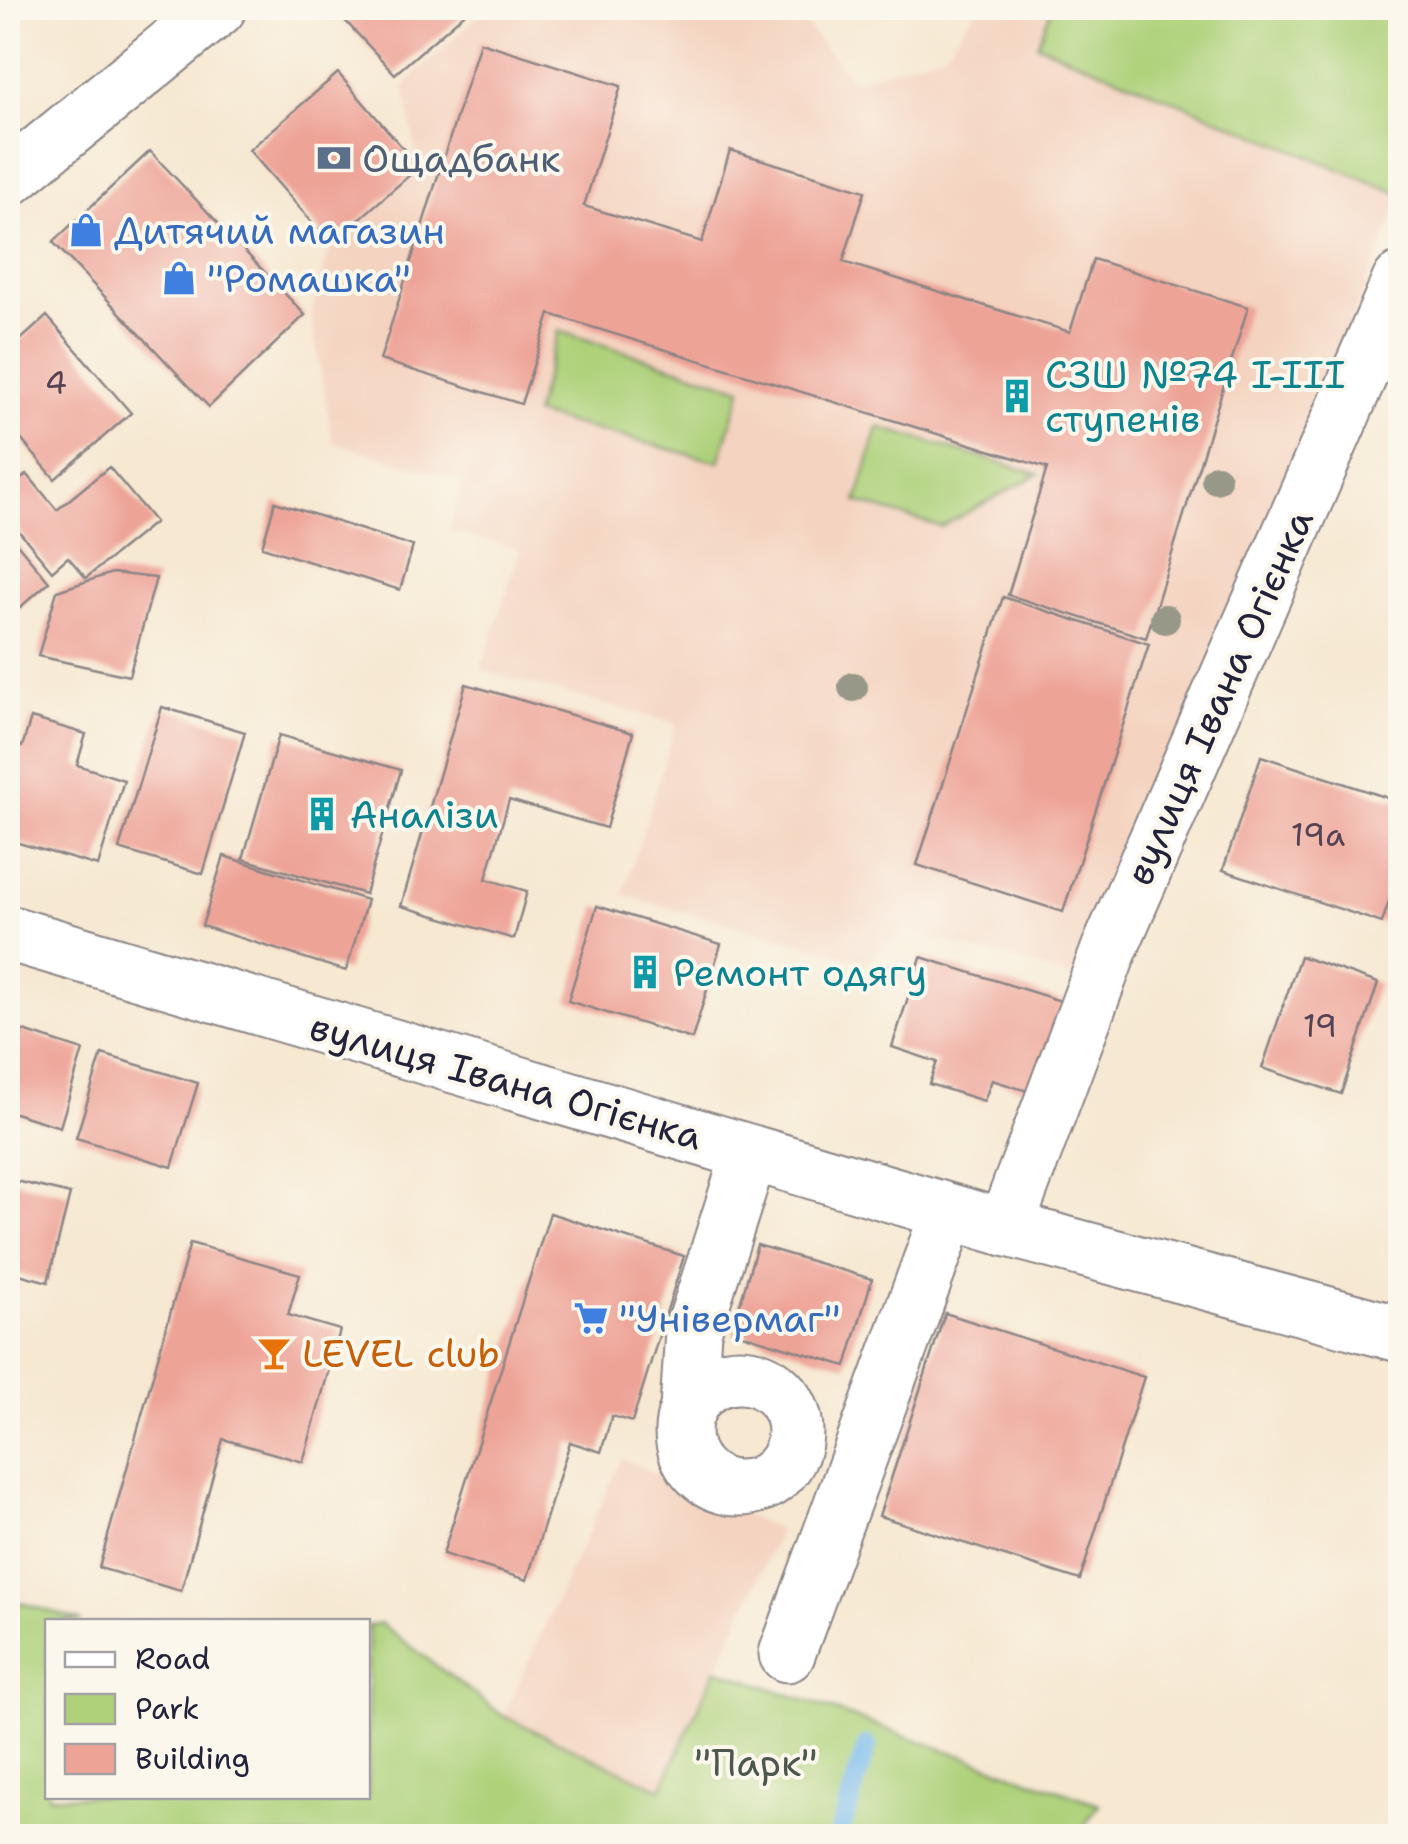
<svg xmlns="http://www.w3.org/2000/svg" width="1408" height="1844" font-family="'Shantell Sans',sans-serif">
	<style>
		.built { fill: #f4d3c0 }
		.green { fill: #aed17a; stroke: #687a5a; stroke-width: 2.5 }
		.lines { fill: none; stroke-linecap: round; stroke-linejoin: round }
		.stream { stroke: #79bbee; stroke-width: 20 }
		.building { fill: #eea397 }
		.street-casing { stroke: #8c8586; stroke-width: 59 }
		.secondary-casing { stroke: #8c8586; stroke-width: 59 }
		.street { stroke: #fff; stroke-width: 55 }
		.secondary { stroke: #fff; stroke-width: 55 }
		.tree { fill: #989889 }
		.labels { text-anchor: middle; dominant-baseline: central; stroke-width: 8; stroke-linejoin: round; paint-order: stroke }
		.number-label { font-size: 32px; fill: #554252 }
		.service-label { font-size: 38px; fill: #4e5e75; stroke: #fbf7ec; text-anchor: start }
		.shop-label { font-size: 38px; fill: #366cbe; stroke: #fbf7ec; text-anchor: start }
		.culture-label { font-size: 38px; fill: #0d838f; stroke: #fbf7ec; text-anchor: start }
		.street-label { font-size: 38px; fill: #22223b; stroke: #fbf7ec }
		.food-label { font-size: 38px; fill: #c56008; stroke: #fbf7ec; text-anchor: start }
		.park-label { font-size: 38px; fill: #4c574e; stroke: #fbf7ec }
	</style>
	<rect width="100%" height="100%" fill="#fbf7ec"/>
	<filter id="ink" filterUnits="userSpaceOnUse"><feTurbulence type="fractalNoise" baseFrequency=".01" numOctaves="2"/><feDisplacementMap in="SourceGraphic" scale="20" xChannelSelector="R" yChannelSelector="G"/><feConvolveMatrix kernelMatrix="1 2 1 2 8 2 1 2 1" color-interpolation-filters="sRGB"/></filter>
	<filter id="wash" filterUnits="userSpaceOnUse"><feTurbulence type="fractalNoise" baseFrequency=".0048" numOctaves="4" result="noise"/><feDisplacementMap in="SourceGraphic" scale="40" xChannelSelector="R" yChannelSelector="G"/><feGaussianBlur stdDeviation="2.25" result="paint"/><feColorMatrix in="noise" values="0 0 0 0 0 0 0 0 0 0 0 0 0 0 0 0 0 1.4 0 .05"/><feComposite in="paint" operator="in"/></filter>
	<g filter="url(#wash)">
		<rect width="100%" height="100%" fill="#f6e8d1"/>
		<g class="built">
			<polygon points="487,8 580,8 606,17 614,8 792,8 852,81 945,52 977,8 1400,8 1400,202 1082,980 904,930 866,961 623,895 676,724 481,670 520,550 449,531 462,481 333,442 311,315 331,244 419,167 404,85"/>
			<polygon points="622,1458 780,1531 661,1789 503,1716"/>
		</g>
		<g class="green">
			<polygon points="1052,8 1400,8 1400,194 1037,44"/>
			<polygon points="559,331 742,388 719,462 534,414"/>
			<polygon points="878,427 1038,474 941,527 857,502"/>
			<polygon points="8,1599 82,1621 48,1622 48,1796 368,1796 368,1626 380,1623 503,1716 661,1789 716,1669 1099,1804 1078,1836 8,1836"/>
		</g>
		<g class="lines">
			<polyline class="stream" points="839,1836 867,1746"/>
		</g>
		<g id="blocks">
			<g class="building">
				<polygon points="346,8 471,8 395,74 339,14"/>
				<polygon points="480,42 621,86 584,206 702,242 730,150 865,191 843,262 1070,332 1093,259 1248,307 1146,638 1008,595 1047,468 550,314 521,404 380,360"/>
				<polygon points="338,73 419,167 331,244 249,150"/>
				<polygon points="150,151 305,315 209,407 53,242"/>
				<polygon points="47,316 131,413 55,479 8,424 8,351"/>
				<polygon points="109,467 155,522 86,578 68,557 52,571 8,518 8,490 27,474 57,510"/>
				<polygon points="275,502 413,546 400,590 262,547"/>
				<polygon points="8,533 49,582 8,618"/>
				<polygon points="112,573 156,578 129,676 38,656 57,591"/>
				<polygon points="1003,597 1149,644 1063,912 917,865"/>
				<polygon points="466,684 633,733 606,828 509,800 486,879 527,891 514,939 401,906"/>
				<polygon points="162,707 245,732 203,874 119,849"/>
				<polygon points="31,718 86,734 77,765 124,780 98,866 8,840 8,743 22,747"/>
				<polygon points="279,735 401,770 365,894 243,859"/>
				<polygon points="1261,756 1400,802 1400,867 1382,923 1223,870"/>
				<polygon points="224,856 367,900 346,971 202,926"/>
				<polygon points="597,906 721,944 692,1039 568,1001"/>
				<polygon points="1300,956 1378,983 1341,1094 1262,1068"/>
				<polygon points="921,957 1064,1002 1034,1093 992,1080 984,1101 929,1084 937,1062 892,1047"/>
				<polygon points="8,1026 83,1050 60,1127 8,1111"/>
				<polygon points="102,1054 198,1083 172,1167 76,1138"/>
				<polygon points="8,1179 70,1194 48,1282 8,1271"/>
				<polygon points="550,1213 684,1256 632,1422 612,1416 601,1452 570,1442 527,1580 443,1554"/>
				<polygon points="190,1243 300,1274 288,1315 340,1330 303,1462 223,1439 181,1591 99,1568"/>
				<polygon points="757,1245 872,1279 846,1366 732,1331"/>
				<polygon points="945,1313 1144,1377 1080,1580 879,1516"/>
			</g>
		</g>
	</g>
	<g filter="url(#ink)">
		<use href="#blocks" fill-opacity="0" stroke="#8c8586" stroke-width="2.5"/>
		<g class="lines">
			<g class="street-casing">
				<g id="street">
					<polyline points="1005,1228 1109,950 1400,281"/>
					<circle cx="739" cy="1432" r="56"/>
					<polyline points="688,1409 693,1331 750,1153"/>
					<polyline points="787,1654 949,1212"/>
				</g>
			</g>
			<g class="secondary-casing">
				<g id="secondary">
					<polyline points="8,179 218,8"/>
					<polyline points="8,933 1005,1228 1400,1334"/>
				</g>
			</g>
			<use href="#street" class="street"/>
			<use href="#secondary" class="secondary"/>
		</g>
		<g class="tree">
			<circle cx="1216" cy="479" r="15"/>
			<circle cx="1165" cy="619" r="15"/>
			<circle cx="853" cy="687" r="15"/>
		</g>
	</g>
	<defs>
		<g id="bank-bare" transform="scale(2.7)"><path d="M-6-4H6V4H-6ZM0-2.3a2.3 2.3 0 1 0 0 4.6a2.3 2.3 0 1 0 0-4.6Z" fill="#5c6f8a" stroke="#fbf7ec" stroke-width="2.5" paint-order="stroke"/></g>
		<g id="shop-bare" transform="scale(2.7)"><path d="M-5-2.5h2.3a2.7 3.5 0 0 1 5.4 0H5L5.5 6h-11ZM-1.5-2.5h3a1.5 2.3 0 0 0-3 0Z" fill="#3f7fe0" stroke="#fbf7ec" stroke-width="2.5" paint-order="stroke"/></g>
		<g id="building-bare" transform="scale(2.7)"><path d="M-4-6H4V6H1V3H-1V6H-4ZM-2.5-4.3h1.7v1.8h-1.7ZM.8-4.3h1.7v1.8H.8ZM-2.5-1h1.7V.8h-1.7ZM.8-1h1.7V.8H.8Z" fill="#0f9aa8" stroke="#fbf7ec" stroke-width="2.5" paint-order="stroke"/></g>
		<g id="supermarket-bare" transform="scale(2.7)"><path d="M-6-5.5h2.5l.6 2H6L4.5 2H-2.5L-4.4-4H-6ZM-1.5 3.2a1.3 1.3 0 1 0 .1 0ZM3 3.2a1.3 1.3 0 1 0 .1 0Z" fill="#3f7fe0" stroke="#fbf7ec" stroke-width="2.5" paint-order="stroke"/></g>
		<g id="bar-bare" transform="scale(2.7)"><path d="M-6-5H6L.8 .8V4.5H3.5V6h-7V4.5H-.8V.8Z" fill="#e8710a" stroke="#fbf7ec" stroke-width="2.5" paint-order="stroke"/></g>
	</defs>
	<g fill-rule="evenodd">
		<use href="#bank-bare" x="334" y="158"/>
		<use href="#shop-bare" x="86" y="230"/>
		<use href="#shop-bare" x="179" y="278"/>
		<use href="#building-bare" x="1017" y="396"/>
		<use href="#building-bare" x="322" y="814"/>
		<use href="#building-bare" x="645" y="972"/>
		<use href="#supermarket-bare" x="591" y="1318"/>
		<use href="#bar-bare" x="274" y="1353"/>
	</g>
	<g class="labels">
		<g class="number-label">
			<text x="56" y="382">4</text>
			<text x="1318" y="834">19а</text>
			<text x="1320" y="1025">19</text>
		</g>
		<g class="service-label">
			<text x="362" y="158">Ощадбанк</text>
		</g>
		<g class="shop-label">
			<text x="114" y="230">Дитячий магазин</text>
			<text x="207" y="278">"Ромашка"</text>
			<text x="619" y="1318">"Універмаг"</text>
		</g>
		<g class="culture-label">
			<text x="1045" y="374">СЗШ №74 І-ІІІ<tspan x="1045" dy="44">ступенів</tspan></text>
			<text x="350" y="814">Аналізи</text>
			<text x="673" y="972">Ремонт одягу</text>
		</g>
		<g class="street-label">
			<text transform="translate(1219 697) rotate(-66)">вулиця Івана Огієнка</text>
			<text transform="translate(506 1081) rotate(16)">вулиця Івана Огієнка</text>
		</g>
		<g class="food-label">
			<text x="302" y="1353">LEVEL club</text>
		</g>
		<g class="park-label">
			<text x="756" y="1762">"Парк"</text>
		</g>
	</g>
	<rect width="1408" height="1844" fill="none" stroke="#fbf7ec" stroke-width="40"/>
	<rect x="45" y="1619" width="325" height="180" fill="#fbf7ec" stroke="#a4a2a5" stroke-width="2.5"/>
	<rect x="65" y="1652" width="50" height="15" fill="#ffffff" stroke="#a4a2a5" stroke-width="2.5"/>
	<text x="135" y="1669" font-size="30" fill="#22223b">Road</text>
	<rect x="65" y="1694" width="50" height="30" fill="#aed17a" stroke="#a4a2a5" stroke-width="2.5"/>
	<text x="135" y="1719" font-size="30" fill="#22223b">Park</text>
	<rect x="65" y="1744" width="50" height="30" fill="#eea397" stroke="#a4a2a5" stroke-width="2.5"/>
	<text x="135" y="1769" font-size="30" fill="#22223b">Building</text>
</svg>
